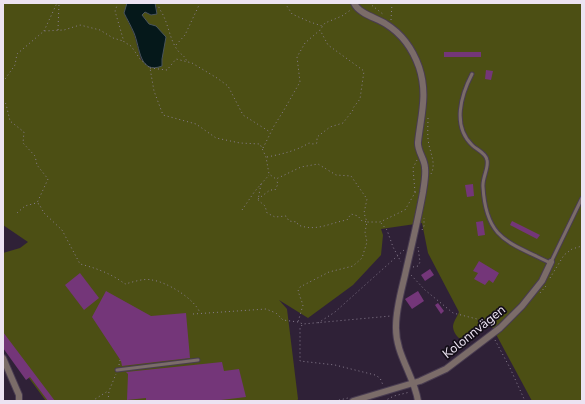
<svg xmlns="http://www.w3.org/2000/svg" width="585" height="404" font-family="'Nunito Sans',sans-serif">
	<style>
		.green { fill: #4c4f14 }
		.water { fill: #05181a; stroke: #4a555b }
		.building { fill: #743679 }
		.lines { fill: none; stroke-linecap: round; stroke-linejoin: round }
		.service-casing { stroke: #493c51; stroke-width: 5 }
		.minor-casing { stroke: #493c51; stroke-width: 8 }
		.path { stroke: #897e90; stroke-width: 1; stroke-dasharray: 1 3; stroke-linecap: butt }
		.service { stroke: #7b6c69; stroke-width: 3 }
		.minor { stroke: #7b6c69; stroke-width: 6 }
		.labels { text-anchor: middle; dominant-baseline: central; stroke-width: 3.5; stroke-linejoin: round; paint-order: stroke }
		.street-label { font-size: 13px; fill: #ece3f2; stroke: #140e18 }
	</style>
	<rect width="100%" height="100%" fill="#2f2137"/>
	<path class="green" d="M 3,3 L 127,3 L 124,13 L 134,34 L 141,60 L 162,66 L 162,59 L 164,45 L 142,15 L 145,12 L 151,15 L 157,9 L 155,3 L 582,3 L 582,401 L 532,401 L 490,323 C 484,328 477,336 470,339 C 462,343 454,336 453,327 C 453,322 457,317 459,312 L 428,253 L 422,223 L 381,229 L 383,235 L 381,255 L 353,285 L 308,318 L 279,300 L 287,309 L 298,399 L 297,401 L 46,401 L 3,343 L 3,253 L 20,248 L 28,242 L 3,225 Z"/>
	<path class="water" d="M 127,3 L 155,3 L 157,14 L 151,15 L 145,12 L 142,15 L 149,24 L 156,26 L 166,37 L 162,59 L 162,66 C 139,75 140,47 134,33 C 131,26 127,19 124,13 Z"/>
	<g class="building">
		<rect x="444" y="52" width="37" height="5"/>
		<polygon points="486,70 493,71 491,80 485,79"/>
		<polygon points="473,184 474,196 467,197 465,185"/>
		<polygon points="483,221 485,235 478,236 476,222"/>
		<polygon points="512,221 540,235 537,239 510,225"/>
		<polygon points="479,261 499,273 493,283 489,280 485,285 474,279 478,273 473,271"/>
		<polygon points="430,269 434,275 425,281 421,275"/>
		<polygon points="80,273 99,298 84,310 65,285"/>
		<polygon points="106,291 151,316 186,313 190,358 122,366 121,361 92,317"/>
		<polygon points="418,291 424,301 412,309 405,299"/>
		<polygon points="438,303 444,311 441,314 435,305"/>
		<polygon points="3,332 55,401 48,401 30,377 26,380 3,348"/>
		<polygon points="222,362 224,371 239,369 246,397 221,400 221,401 189,401 189,400 146,401 146,398 127,400 128,374 126,372"/>
	</g>
	<g class="lines">
		<g class="service-casing">
			<g id="service">
				<path d="M 472,74 C 461,95 452,126 472,145 C 477,150 486,153 487,160 C 489,168 482,178 483,187 C 486,240 509,242 550,263"/>
				<polyline points="551,262 582,198"/>
				<polyline points="117,370 198,360"/>
			</g>
		</g>
		<g class="minor-casing">
			<g id="minor">
				<path d="M 354,3 C 359,14 377,18 386,24 C 402,34 413,50 419,67 C 428,94 421,115 418,142 C 417,151 425,159 425,168 C 426,175 424,185 423,192 C 418,220 411,248 405,275 C 401,292 396,309 396,326 C 395,354 414,375 418,401"/>
				<polyline points="3,358 19,395 19,401"/>
				<polyline points="353,401 420,381 446,369 500,328 522,306 542,281 551,262"/>
			</g>
		</g>
		<g class="path">
			<polyline points="118,3 115,11 124,42 131,46 140,59 150,68 154,91 163,115 196,124 216,138 240,143 260,144 266,157 269,174 276,179 301,167 318,164 336,175 351,176 367,199 364,213 367,222 380,222 405,210 416,191"/>
			<path d="M 158,3 C 158,8 162,12 164,17 C 169,28 171,43 179,52 C 183,56 185,56 187,62"/>
			<polyline points="285,3 292,14 310,22 322,26"/>
			<polyline points="369,3 384,15"/>
			<polyline points="391,20 392,3"/>
			<polyline points="58,30 59,3"/>
			<polyline points="44,31 57,3"/>
			<polyline points="176,45 185,35 200,3"/>
			<polyline points="150,68 167,70 176,59 192,63 217,78 228,86 243,115 270,132"/>
			<polyline points="3,82 15,65 17,54 44,31 64,30 80,25 100,30 113,38 123,41"/>
			<polyline points="3,100 6,104 10,121 24,132 23,143 35,156 37,165 48,179 37,203"/>
			<path d="M 428,118 C 428,127 427,136 429,145 C 431,155 436,164 431,174"/>
			<polyline points="263,148 274,126 284,110 300,82 297,57 305,43 320,30 325,23 342,16 352,9"/>
			<path d="M 267,157 C 282,154 296,151 309,143 L 313,144 L 317,143 L 317,137 L 330,127 L 343,123 L 353,110 L 353,108 L 360,99 L 364,71 L 328,45 L 320,30"/>
			<path d="M 261,184 L 258,200 L 265,206 L 267,213 L 275,217 L 286,216 L 289,221 L 297,222 L 298,225 C 317,232 329,223 347,220 L 351,214 L 358,216 L 362,221 L 367,222 L 365,232 L 367,242 L 362,258 L 353,266 L 329,272 L 300,287 L 298,291 L 303,305 L 298,322"/>
			<polyline points="415,192 413,168 417,160"/>
			<polyline points="258,199 270,190 275,190 278,184 276,179"/>
			<polyline points="242,210 255,191 269,175"/>
			<path d="M 17,213 L 25,206 L 36,203 L 39,204 L 44,213 L 62,230 L 80,264 C 96,268 112,274 125,284 C 133,282 144,278 152,280 C 167,282 195,299 200,313"/>
			<polyline points="381,223 387,230 393,247 401,262"/>
			<polyline points="422,230 424,226 424,218"/>
			<polyline points="413,267 418,266 420,262 418,247"/>
			<polyline points="411,275 425,290 453,313 485,321 489,330"/>
			<polyline points="550,278 564,255 572,249 582,246"/>
			<polyline points="540,293 546,286"/>
			<polyline points="193,314 266,309 276,313 283,320 298,322 303,324 391,316"/>
			<polyline points="318,323 335,312 404,250"/>
			<polyline points="302,325 300,328 300,361 335,365 375,375 380,378 383,385"/>
			<polyline points="495,340 510,368 525,401"/>
			<polyline points="119,365 120,360"/>
			<polyline points="92,401 108,391"/>
			<polyline points="108,401 109,391 116,374"/>
			<polyline points="335,401 348,398"/>
			<polyline points="384,401 394,396 410,392"/>
		</g>
		<use href="#service" class="service"/>
		<use href="#minor" class="minor"/>
	</g>
	<g class="labels">
		<g class="street-label">
			<text transform="translate(474 332) rotate(-39)">Kolonnvägen</text>
		</g>
	</g>
	<rect width="585" height="404" fill="none" stroke="#ece3f2" stroke-width="8"/>
</svg>
